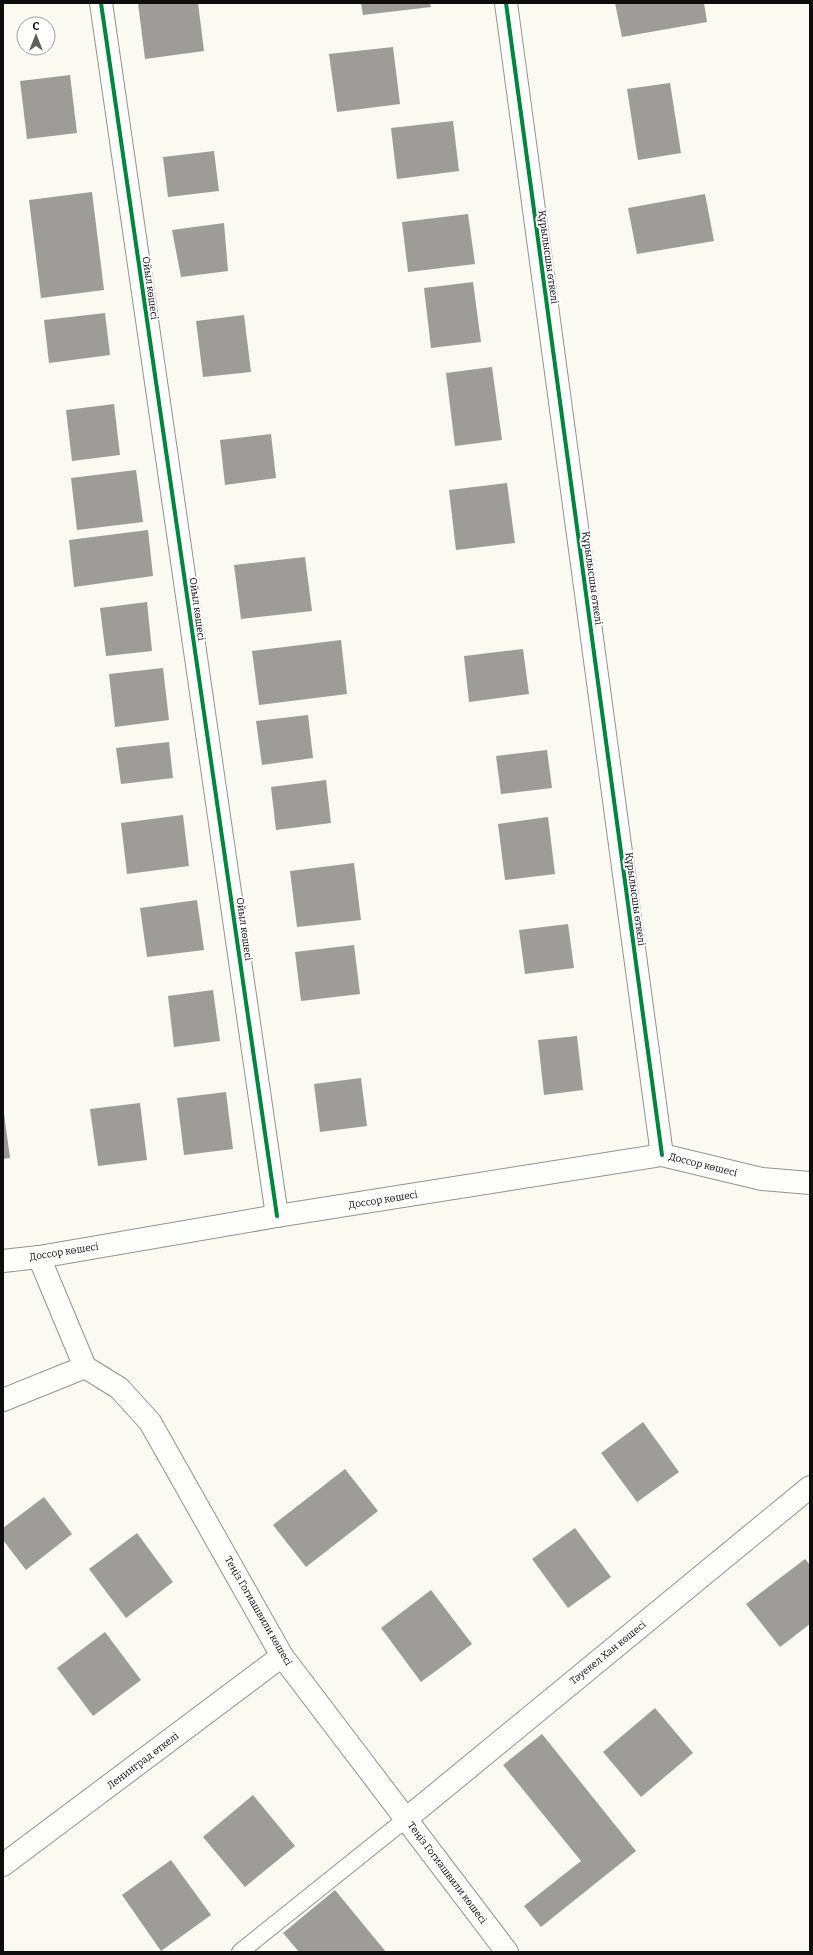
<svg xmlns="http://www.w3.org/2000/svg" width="813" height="1955" font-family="Bitter,serif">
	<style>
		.building { fill: #9e9c98 }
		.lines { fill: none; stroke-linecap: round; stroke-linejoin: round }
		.service-casing { stroke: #949390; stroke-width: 18 }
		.minor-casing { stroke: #949390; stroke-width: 24 }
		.service { stroke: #fefefd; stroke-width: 16 }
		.minor { stroke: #fefefd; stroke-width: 22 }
		.cycleway-casing { stroke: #fff; stroke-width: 6 }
		.cycleway { stroke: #00873e; stroke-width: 4 }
		.labels { text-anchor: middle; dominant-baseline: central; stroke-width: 4; stroke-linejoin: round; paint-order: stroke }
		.street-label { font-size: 10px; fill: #0d0d0d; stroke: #fff }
	</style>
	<rect width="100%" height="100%" fill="#faf9f2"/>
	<g class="building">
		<polygon points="138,3 198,3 204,51 145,59"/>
		<polygon points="361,3 430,3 431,7 363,15"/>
		<polygon points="615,3 704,3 707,22 622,37"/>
		<polygon points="393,47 400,104 337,112 329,54"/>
		<polygon points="70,75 77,133 27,139 20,81"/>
		<polygon points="670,83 681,153 638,160 627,89"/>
		<polygon points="453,121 459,171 397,179 391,128"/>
		<polygon points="214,151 219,191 168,197 163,157"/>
		<polygon points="92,192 104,290 41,298 29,200"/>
		<polygon points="705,194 714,241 637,254 628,208"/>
		<polygon points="468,214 475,264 408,272 402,222"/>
		<polygon points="224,223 228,271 181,277 172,230"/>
		<polygon points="473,282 481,342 431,348 424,288"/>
		<polygon points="105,313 110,355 49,363 44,320"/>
		<polygon points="244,315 251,372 203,377 196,321"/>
		<polygon points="492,367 502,440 455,446 446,373"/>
		<polygon points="114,404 120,455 72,461 66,410"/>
		<polygon points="271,434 276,478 225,485 220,440"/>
		<polygon points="136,470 143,522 77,530 71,478"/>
		<polygon points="507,483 515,543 456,550 449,490"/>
		<polygon points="148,530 153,576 74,587 69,540"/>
		<polygon points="305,557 312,611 241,619 234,565"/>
		<polygon points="147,602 152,651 106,656 100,608"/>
		<polygon points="341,640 347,694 259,705 252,651"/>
		<polygon points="523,649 529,694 469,702 464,656"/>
		<polygon points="163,668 169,720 115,727 109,674"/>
		<polygon points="308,715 313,758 262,765 256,721"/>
		<polygon points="169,742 173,778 121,784 116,748"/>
		<polygon points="547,750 552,788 501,794 496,756"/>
		<polygon points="326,780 331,823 276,830 271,787"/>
		<polygon points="183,815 189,866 127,874 121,823"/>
		<polygon points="548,817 555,874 505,880 498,824"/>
		<polygon points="354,863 361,920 297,927 290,871"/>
		<polygon points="197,900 204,950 147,957 140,908"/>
		<polygon points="568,924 574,968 525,974 519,930"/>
		<polygon points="354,945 360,994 301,1001 295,952"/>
		<polygon points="213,990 220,1041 174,1047 168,996"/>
		<polygon points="577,1036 583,1090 544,1095 538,1040"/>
		<polygon points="361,1078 367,1126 320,1132 314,1084"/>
		<polygon points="226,1092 233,1149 184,1155 177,1098"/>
		<polygon points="140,1103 147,1160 98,1166 90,1109"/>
		<polygon points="3,1106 10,1158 3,1159"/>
		<polygon points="643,1422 679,1472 637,1502 601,1453"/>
		<polygon points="345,1469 378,1511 306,1567 273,1525"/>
		<polygon points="44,1497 72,1534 26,1570 3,1540 3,1528"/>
		<polygon points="575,1528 611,1577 568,1608 532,1559"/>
		<polygon points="137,1533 173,1582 126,1618 89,1569"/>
		<polygon points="805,1559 810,1565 810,1624 780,1647 746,1604"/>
		<polygon points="431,1590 472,1644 421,1682 381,1628"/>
		<polygon points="105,1632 141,1680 93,1716 57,1668"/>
		<polygon points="655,1708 693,1753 641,1797 603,1752"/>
		<polygon points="542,1734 636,1851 541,1927 524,1906 581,1861 503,1765"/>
		<polygon points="253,1795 295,1846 245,1887 203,1837"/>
		<polygon points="171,1860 211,1915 161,1951 122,1895"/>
		<polygon points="335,1890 386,1952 299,1952 283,1933"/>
	</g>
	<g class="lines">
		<g class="service-casing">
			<polyline id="service" points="240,1952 406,1819"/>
		</g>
		<g class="minor-casing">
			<g id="minor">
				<polyline points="101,3 277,1216"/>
				<polyline points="506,3 662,1155"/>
				<polyline points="39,1257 85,1367 119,1388 150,1422 282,1656 507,1952"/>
				<polyline points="3,1261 39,1257 277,1216 662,1155 762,1179 810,1183"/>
				<polyline points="3,1400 85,1367"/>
				<polyline points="406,1819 810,1487"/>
				<polyline points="3,1865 282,1656"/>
			</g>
		</g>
		<use href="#service" class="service"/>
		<use href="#minor" class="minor"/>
		<g class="cycleway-casing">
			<g id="cycleway">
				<polyline points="101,3 277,1216"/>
				<polyline points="506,3 662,1155"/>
			</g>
		</g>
		<use href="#cycleway" class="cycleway"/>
	</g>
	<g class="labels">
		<g class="street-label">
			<text transform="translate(548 257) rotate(82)">Құрылысшы өткелі</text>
			<text transform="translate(150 288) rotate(82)">Ойыл көшесі</text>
			<text transform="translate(592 578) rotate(82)">Құрылысшы өткелі</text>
			<text transform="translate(197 609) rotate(82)">Ойыл көшесі</text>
			<text transform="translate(635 899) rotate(82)">Құрылысшы өткелі</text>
			<text transform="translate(244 929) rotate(82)">Ойыл көшесі</text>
			<text transform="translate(703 1165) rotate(14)">Доссор көшесі</text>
			<text transform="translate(383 1200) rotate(-9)">Доссор көшесі</text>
			<text transform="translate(64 1252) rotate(-9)">Доссор көшесі</text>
			<text transform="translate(258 1611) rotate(60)">Теңіз Гогиашвили көшесі</text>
			<text transform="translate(608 1653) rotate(-39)">Тәуекел Хан көшесі</text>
			<text transform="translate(143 1761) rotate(-37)">Ленинград өткелі</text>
			<text transform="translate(447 1873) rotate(53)">Теңіз Гогиашвили көшесі</text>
		</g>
	</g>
	<rect width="813" height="1955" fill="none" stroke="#0d0d0d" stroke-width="8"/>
	<g transform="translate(36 36)"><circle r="19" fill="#ffffff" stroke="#9e9e9e"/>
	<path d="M0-3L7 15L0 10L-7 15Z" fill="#60605d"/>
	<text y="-6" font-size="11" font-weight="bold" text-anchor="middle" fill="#0d0d0d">С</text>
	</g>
</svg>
